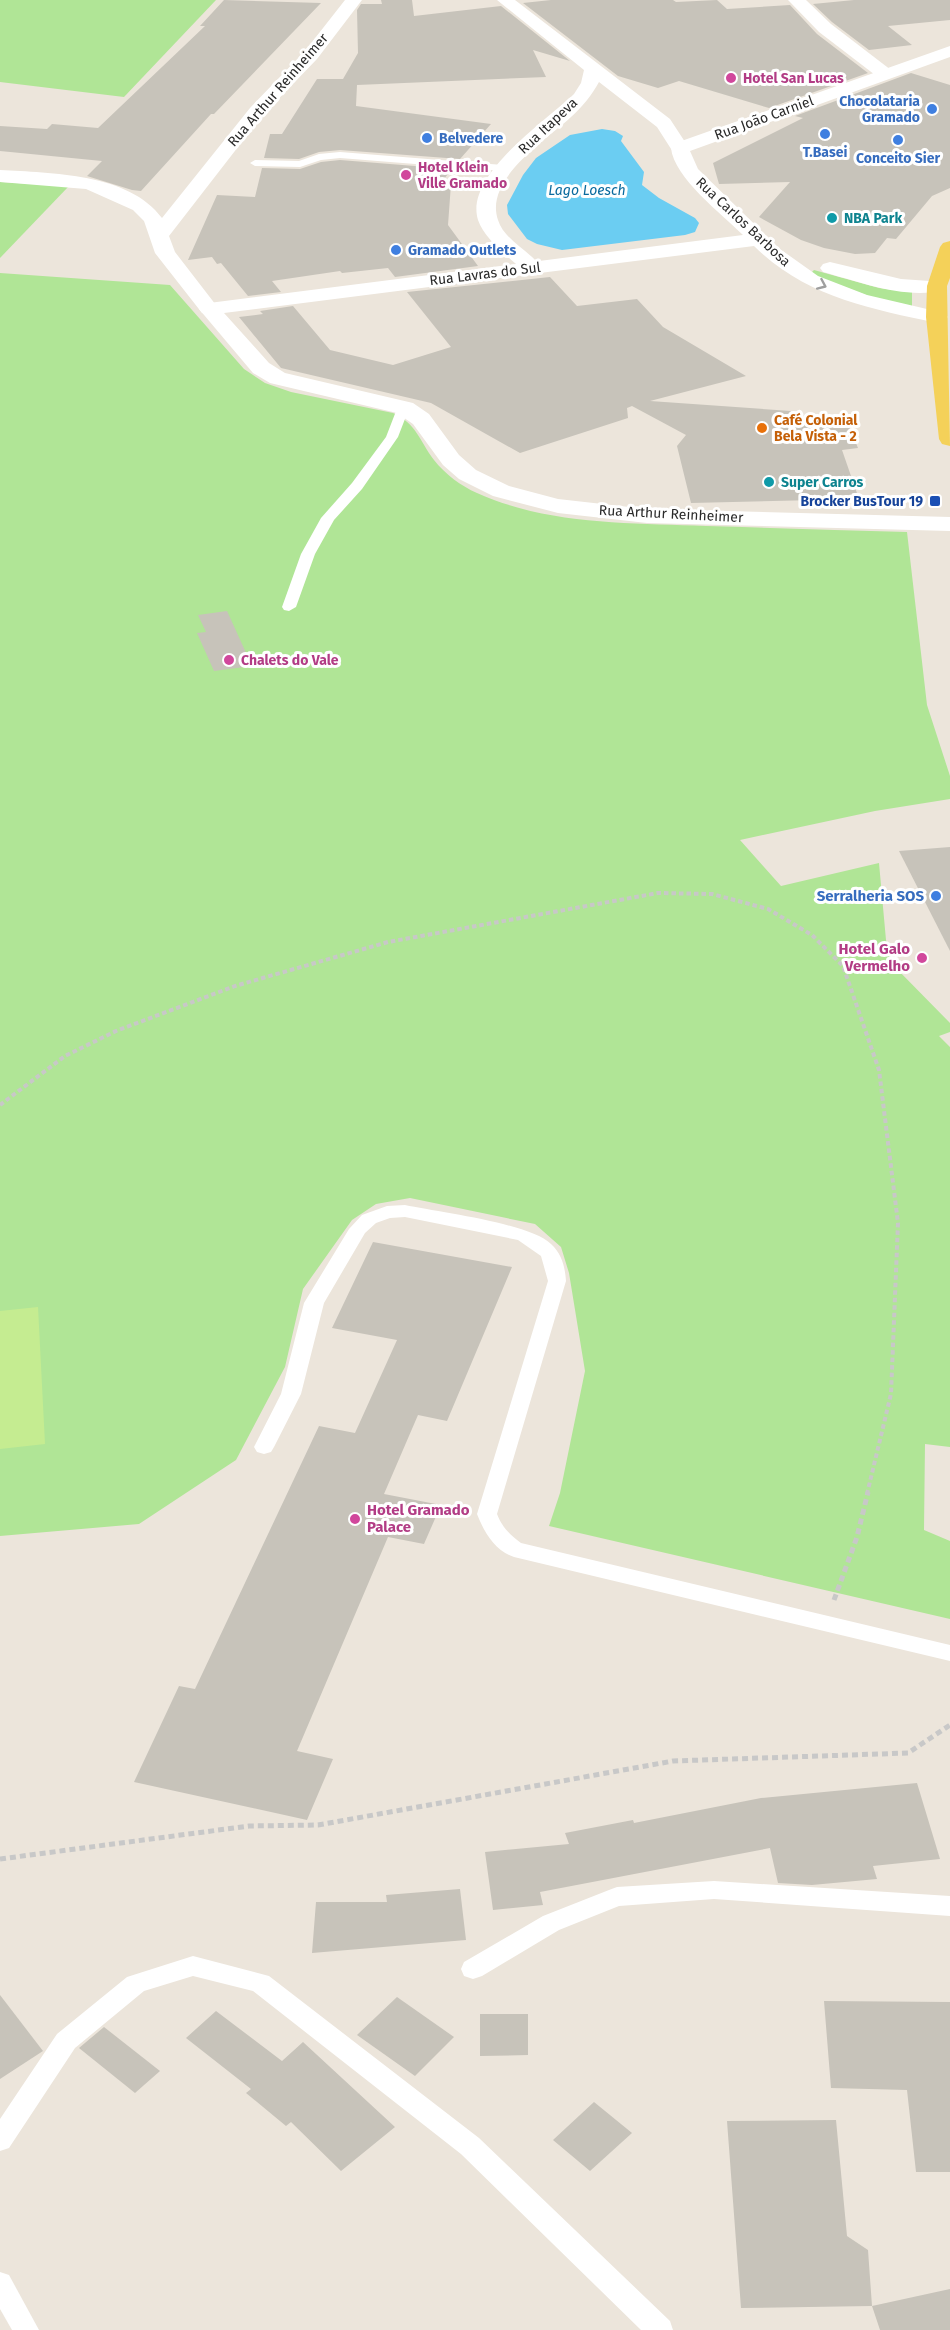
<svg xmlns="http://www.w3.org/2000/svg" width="950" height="2330" font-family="'Fira Sans',sans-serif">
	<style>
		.green { fill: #b0e596 }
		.pitch { fill: #c5ec91 }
		.water { fill: #6bcdf2 }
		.building { fill: #c7c3ba }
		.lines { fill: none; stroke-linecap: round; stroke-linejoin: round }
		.path-far1 { stroke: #c8c8c8; stroke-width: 4; stroke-dasharray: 4.5 3; stroke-linecap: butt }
		.path { stroke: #c8c8c8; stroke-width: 5; stroke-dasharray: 6 4; stroke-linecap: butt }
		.lane { fill: #fff; fill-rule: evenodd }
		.street { fill: #fff; fill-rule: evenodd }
		.secondary { fill: #fff; fill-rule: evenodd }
		.primary { fill: #f4d159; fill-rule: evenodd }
		.oneway { stroke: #9f9f9f }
		.hotel-dot { fill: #d1479c; stroke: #fff; stroke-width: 2 }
		.shop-dot { fill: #3f7fe0; stroke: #fff; stroke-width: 2 }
		.culture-dot { fill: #0f9aa8; stroke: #fff; stroke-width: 2 }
		.food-dot { fill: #e8710a; stroke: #fff; stroke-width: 2 }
		.transit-dot { fill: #1a4fb4; stroke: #fff; stroke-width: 2 }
		.labels { text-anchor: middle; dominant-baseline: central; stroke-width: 6; stroke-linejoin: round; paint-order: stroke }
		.far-hotel-label { font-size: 14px; font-weight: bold; fill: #b23c85; stroke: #fff; text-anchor: start }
		.far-street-label { font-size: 14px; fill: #2a2a2a; stroke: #fff }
		.far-shop-label { font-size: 14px; font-weight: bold; fill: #366cbe; stroke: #fff; text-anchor: start }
		.far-water-label { font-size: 14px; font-style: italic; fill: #0a6a9e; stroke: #fff }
		.far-culture-label { font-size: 14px; font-weight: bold; fill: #0d838f; stroke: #fff; text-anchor: start }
		.far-food-label { font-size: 14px; font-weight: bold; fill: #c56008; stroke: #fff; text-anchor: start }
		.far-transit-label { font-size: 14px; font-weight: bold; fill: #164399; stroke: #fff; text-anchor: end }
		.shop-label { font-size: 15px; font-weight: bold; fill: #366cbe; stroke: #fff; text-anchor: end }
		.hotel-label { font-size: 15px; font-weight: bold; fill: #b23c85; stroke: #fff; text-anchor: end }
	</style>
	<rect width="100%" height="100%" fill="#ece5db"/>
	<g class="green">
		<polygon points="0,0 216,0 124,97 0,82"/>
		<polygon points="0,182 69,186 0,258"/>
		<polygon points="814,270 879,288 912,292 912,307 879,300 810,274"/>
		<path d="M 0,273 L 170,285 L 244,369 L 265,383 L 291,392 L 393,413 C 417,424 419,440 434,460 C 445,474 461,486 477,493 C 548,525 629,523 706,526 C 773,528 840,530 907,532 L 927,705 L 950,776 L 950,799 L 875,811 L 740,840 L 781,886 L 879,863 L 886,940 L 894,966 L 950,1023 L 950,1032 L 939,1036 L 950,1047 L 950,1447 L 925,1444 L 924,1530 L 950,1541 L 950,1619 L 549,1526 L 560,1493 L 585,1371 L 569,1273 L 561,1247 L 535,1224 L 410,1198 L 376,1204 L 352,1220 L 303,1289 L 285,1367 L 236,1460 L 139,1524 L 0,1536 Z"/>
	</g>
	<polygon class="pitch" points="38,1307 45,1444 0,1449 0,1311"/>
	<polygon class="water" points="602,129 615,131 623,136 621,141 644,172 642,185 659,198 695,218 699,223 695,232 685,235 562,250 537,244 527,239 508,214 507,205 523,175 536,158 570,135"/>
	<g class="building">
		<polygon points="224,0 321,3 214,114 211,114 141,191 132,190 87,176 102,161 0,151 0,126 47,129 52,124 98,128 205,26 200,26"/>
		<polygon points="381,0 412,0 414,16 501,6 570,61 533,50 546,77 357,85 356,106 491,124 460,159 340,150 319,152 299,159 264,158 270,134 282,134 317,79 343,79 358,53 357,10 361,4 382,4"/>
		<polygon points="551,0 673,0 676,2 717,0 727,9 790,5 817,34 868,73 769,108 679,81 658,88 618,76 523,3"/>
		<polygon points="854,0 950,0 950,20 888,26 912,45 869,50 832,22 813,4"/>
		<polygon points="911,73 950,85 950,188 932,196 896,239 887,238 875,253 855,254 824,248 801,240 759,217 790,182 719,184 713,163 803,118 795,116"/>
		<polygon points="340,160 452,169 440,184 451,184 448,225 478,266 395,277 388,268 342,273 340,271 272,281 281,292 248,296 221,263 217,264 212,257 188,260 217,195 255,197 262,168 300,169 321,162"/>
		<polygon points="550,277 577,306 637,299 663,327 746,376 650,401 791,411 787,422 846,419 858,448 842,450 859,499 691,503 677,446 686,435 632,406 627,408 628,418 520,453 431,403 281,368 239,317 263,314 260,311 293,306 330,350 393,365 451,347 407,292"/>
		<polygon points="227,611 252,666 214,671 197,633 206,632 198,615"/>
		<polygon points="950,847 950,951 899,851"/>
		<polygon points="373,1242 512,1267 447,1421 418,1415 384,1494 441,1505 424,1544 388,1537 297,1751 333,1759 307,1820 134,1782 179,1686 195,1689 319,1426 355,1433 397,1340 332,1328"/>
		<polygon points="917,1783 940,1859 873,1866 877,1879 812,1885 778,1883 770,1848 540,1892 543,1905 493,1910 485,1852 569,1844 565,1833 633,1820 634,1823 761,1798"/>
		<polygon points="460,1889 466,1940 312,1953 316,1902 387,1902 386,1895"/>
		<polygon points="0,1995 43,2051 0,2079"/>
		<polygon points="397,1997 454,2037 415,2076 357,2035"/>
		<polygon points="824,2001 950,2002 950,2172 916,2172 907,2090 831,2088"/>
		<polygon points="216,2011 282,2061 303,2042 395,2127 341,2171 291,2122 286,2126 246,2093 251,2089 186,2038"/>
		<polygon points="480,2014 528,2014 528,2055 480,2056"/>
		<polygon points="104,2027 160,2071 135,2093 79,2048"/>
		<polygon points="594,2102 632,2133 590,2171 553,2140"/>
		<polygon points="836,2120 847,2236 868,2250 872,2306 741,2308 727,2121"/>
		<polygon points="950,2289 950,2330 880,2330 872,2306"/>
	</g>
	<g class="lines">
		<polyline class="path-far1" points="0,1105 65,1056 116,1031 235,986 388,942 658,893 712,894 768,909 812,935 843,966 879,1070 898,1223 891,1394 867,1494"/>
		<g class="path">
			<polyline points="834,1600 857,1537 868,1492"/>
			<polyline points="0,1859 249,1826 318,1825 673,1761 908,1753 950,1725"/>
		</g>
		<g class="lane">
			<polygon points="340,152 503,165 508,168 503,171 340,158 321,160 300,167 255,166 250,163 255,160 299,161 319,154"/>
			<polygon points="404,402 410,406 398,437 362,489 334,520 315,554 296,607 289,611 284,610 282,607 301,554 321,518 352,483 386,437 398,406"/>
			<path d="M 405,1205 C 438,1212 529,1223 551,1244 C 562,1254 565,1267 566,1281 L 497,1514 C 502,1527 510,1535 521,1543 L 950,1645 L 950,1661 L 514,1557 C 495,1551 484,1532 477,1514 L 548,1281 L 541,1256 L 518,1240 L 405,1217 L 390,1218 L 376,1223 L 365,1233 L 324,1303 L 301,1394 L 274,1447 L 271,1452 L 264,1454 L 257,1452 L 254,1447 L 281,1394 L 304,1303 L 349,1229 L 362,1215 L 387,1206 Z"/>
			<polygon points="714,1881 950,1896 950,1916 714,1899 619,1906 559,1930 482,1976 473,1979 464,1976 461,1969 464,1962 543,1916 609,1890 617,1887"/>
			<polygon points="193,1956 269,1976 479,2138 670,2321 673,2330 641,2330 461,2154 253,1991 193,1976 144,1991 75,2048 9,2148 0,2151 0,2119 57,2034 127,1977"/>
			<polygon points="0,2272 9,2275 39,2330 12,2330 0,2309"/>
		</g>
		<g class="street">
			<path d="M 345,0 L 362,0 L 317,59 L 262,116 L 169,236 L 175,252 L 219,309 L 216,313 L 209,315 L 202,313 L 155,253 L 144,221 L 133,210 L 86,189 L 0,182 L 0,170 C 51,173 129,173 162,218 L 250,108 L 305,51 Z"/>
			<path d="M 497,0 L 515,0 L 670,119 L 689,148 L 687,152 L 673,152 L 657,127 L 599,82 C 592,95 582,107 571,117 C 545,141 484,179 498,220 C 504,240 530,251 541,267 L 538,271 L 524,271 C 509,257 485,240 478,220 C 464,175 546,121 574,94 L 581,83 L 584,70 Z"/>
			<polygon points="788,0 806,0 831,24 891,70 894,74 891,78 879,78 819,32"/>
		</g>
		<g class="secondary">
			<path d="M 950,46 L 950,57 L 690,151 L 698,169 L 780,249 L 818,276 L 867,295 L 944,313 L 948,317 L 944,321 L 937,323 C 868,308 806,297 754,246 L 224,313 L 269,363 L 285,373 L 413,403 L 429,414 L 459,455 L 476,470 L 509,486 L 558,499 L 647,509 L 950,517 L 950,531 L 647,523 L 558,513 L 493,496 L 459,479 L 443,465 L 413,424 L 397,413 L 270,383 L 253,373 L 199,309 L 202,305 L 209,303 L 743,235 C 722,214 674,178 671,148 L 673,144 Z"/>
			<path d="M 830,262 L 901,279 L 944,282 L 947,286 L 944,290 C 906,300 860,282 823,272 L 820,268 L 823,264 Z"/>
		</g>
		<polygon class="primary" points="950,241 950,278 947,286 950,446 942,444 939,439 926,317 927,286 940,247 943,243"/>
	</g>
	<defs><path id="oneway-chevron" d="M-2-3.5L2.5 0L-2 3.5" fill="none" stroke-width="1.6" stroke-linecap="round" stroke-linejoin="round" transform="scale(1.5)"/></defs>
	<use class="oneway" href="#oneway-chevron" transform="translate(822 285) rotate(24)"/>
	<g class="hotel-dot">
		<circle cx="731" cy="78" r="6"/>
		<circle cx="406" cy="175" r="6"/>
		<circle cx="229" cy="660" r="6"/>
		<circle cx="922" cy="958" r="6"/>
		<circle cx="355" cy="1519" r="6"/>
	</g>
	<g class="shop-dot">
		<circle cx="932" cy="109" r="6"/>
		<circle cx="825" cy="134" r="6"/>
		<circle cx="427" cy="138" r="6"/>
		<circle cx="898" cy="140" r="6"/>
		<circle cx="396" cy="250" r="6"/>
		<circle cx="936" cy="896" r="6"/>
	</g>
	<g class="culture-dot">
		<circle cx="832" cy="218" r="6"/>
		<circle cx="769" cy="482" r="6"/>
	</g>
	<circle class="food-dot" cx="762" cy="428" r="6"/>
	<rect class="transit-dot" x="929" y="495" width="12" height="12" rx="3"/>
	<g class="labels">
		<g class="far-hotel-label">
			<text x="743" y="78">Hotel San Lucas</text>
			<text x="418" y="167">Hotel Klein<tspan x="418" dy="16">Ville Gramado</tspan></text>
			<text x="241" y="660">Chalets do Vale</text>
		</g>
		<g class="far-street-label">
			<text transform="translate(278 90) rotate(-49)">Rua Arthur Reinheimer</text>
			<text transform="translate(764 118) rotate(-20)">Rua João Carniel</text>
			<text transform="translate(548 126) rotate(-43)">Rua Itapeva</text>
			<text transform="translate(743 222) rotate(43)">Rua Carlos Barbosa</text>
			<text transform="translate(485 274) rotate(-7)">Rua Lavras do Sul</text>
			<text transform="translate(671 514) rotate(3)">Rua Arthur Reinheimer</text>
		</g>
		<g class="far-shop-label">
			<text x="920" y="101" text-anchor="end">Chocolataria<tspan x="920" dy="16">Gramado</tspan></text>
			<text x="439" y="138">Belvedere</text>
			<text x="825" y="152" text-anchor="middle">T.Basei</text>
			<text x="898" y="158" text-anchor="middle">Conceito Sier</text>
			<text x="408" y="250">Gramado Outlets</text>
		</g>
		<g class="far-water-label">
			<text x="587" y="190">Lago Loesch</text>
		</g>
		<g class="far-culture-label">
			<text x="844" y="218">NBA Park</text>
			<text x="781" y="482">Super Carros</text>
		</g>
		<g class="far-food-label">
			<text x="774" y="420">Café Colonial<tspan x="774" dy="16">Bela Vista - 2</tspan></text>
		</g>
		<g class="far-transit-label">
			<text x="923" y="501">Brocker BusTour 19</text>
		</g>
		<g class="shop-label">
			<text x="924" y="896">Serralheria SOS</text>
		</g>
		<g class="hotel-label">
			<text x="910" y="949">Hotel Galo<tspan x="910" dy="17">Vermelho</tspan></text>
			<text x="367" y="1510" text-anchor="start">Hotel Gramado<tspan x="367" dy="17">Palace</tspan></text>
		</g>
	</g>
</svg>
